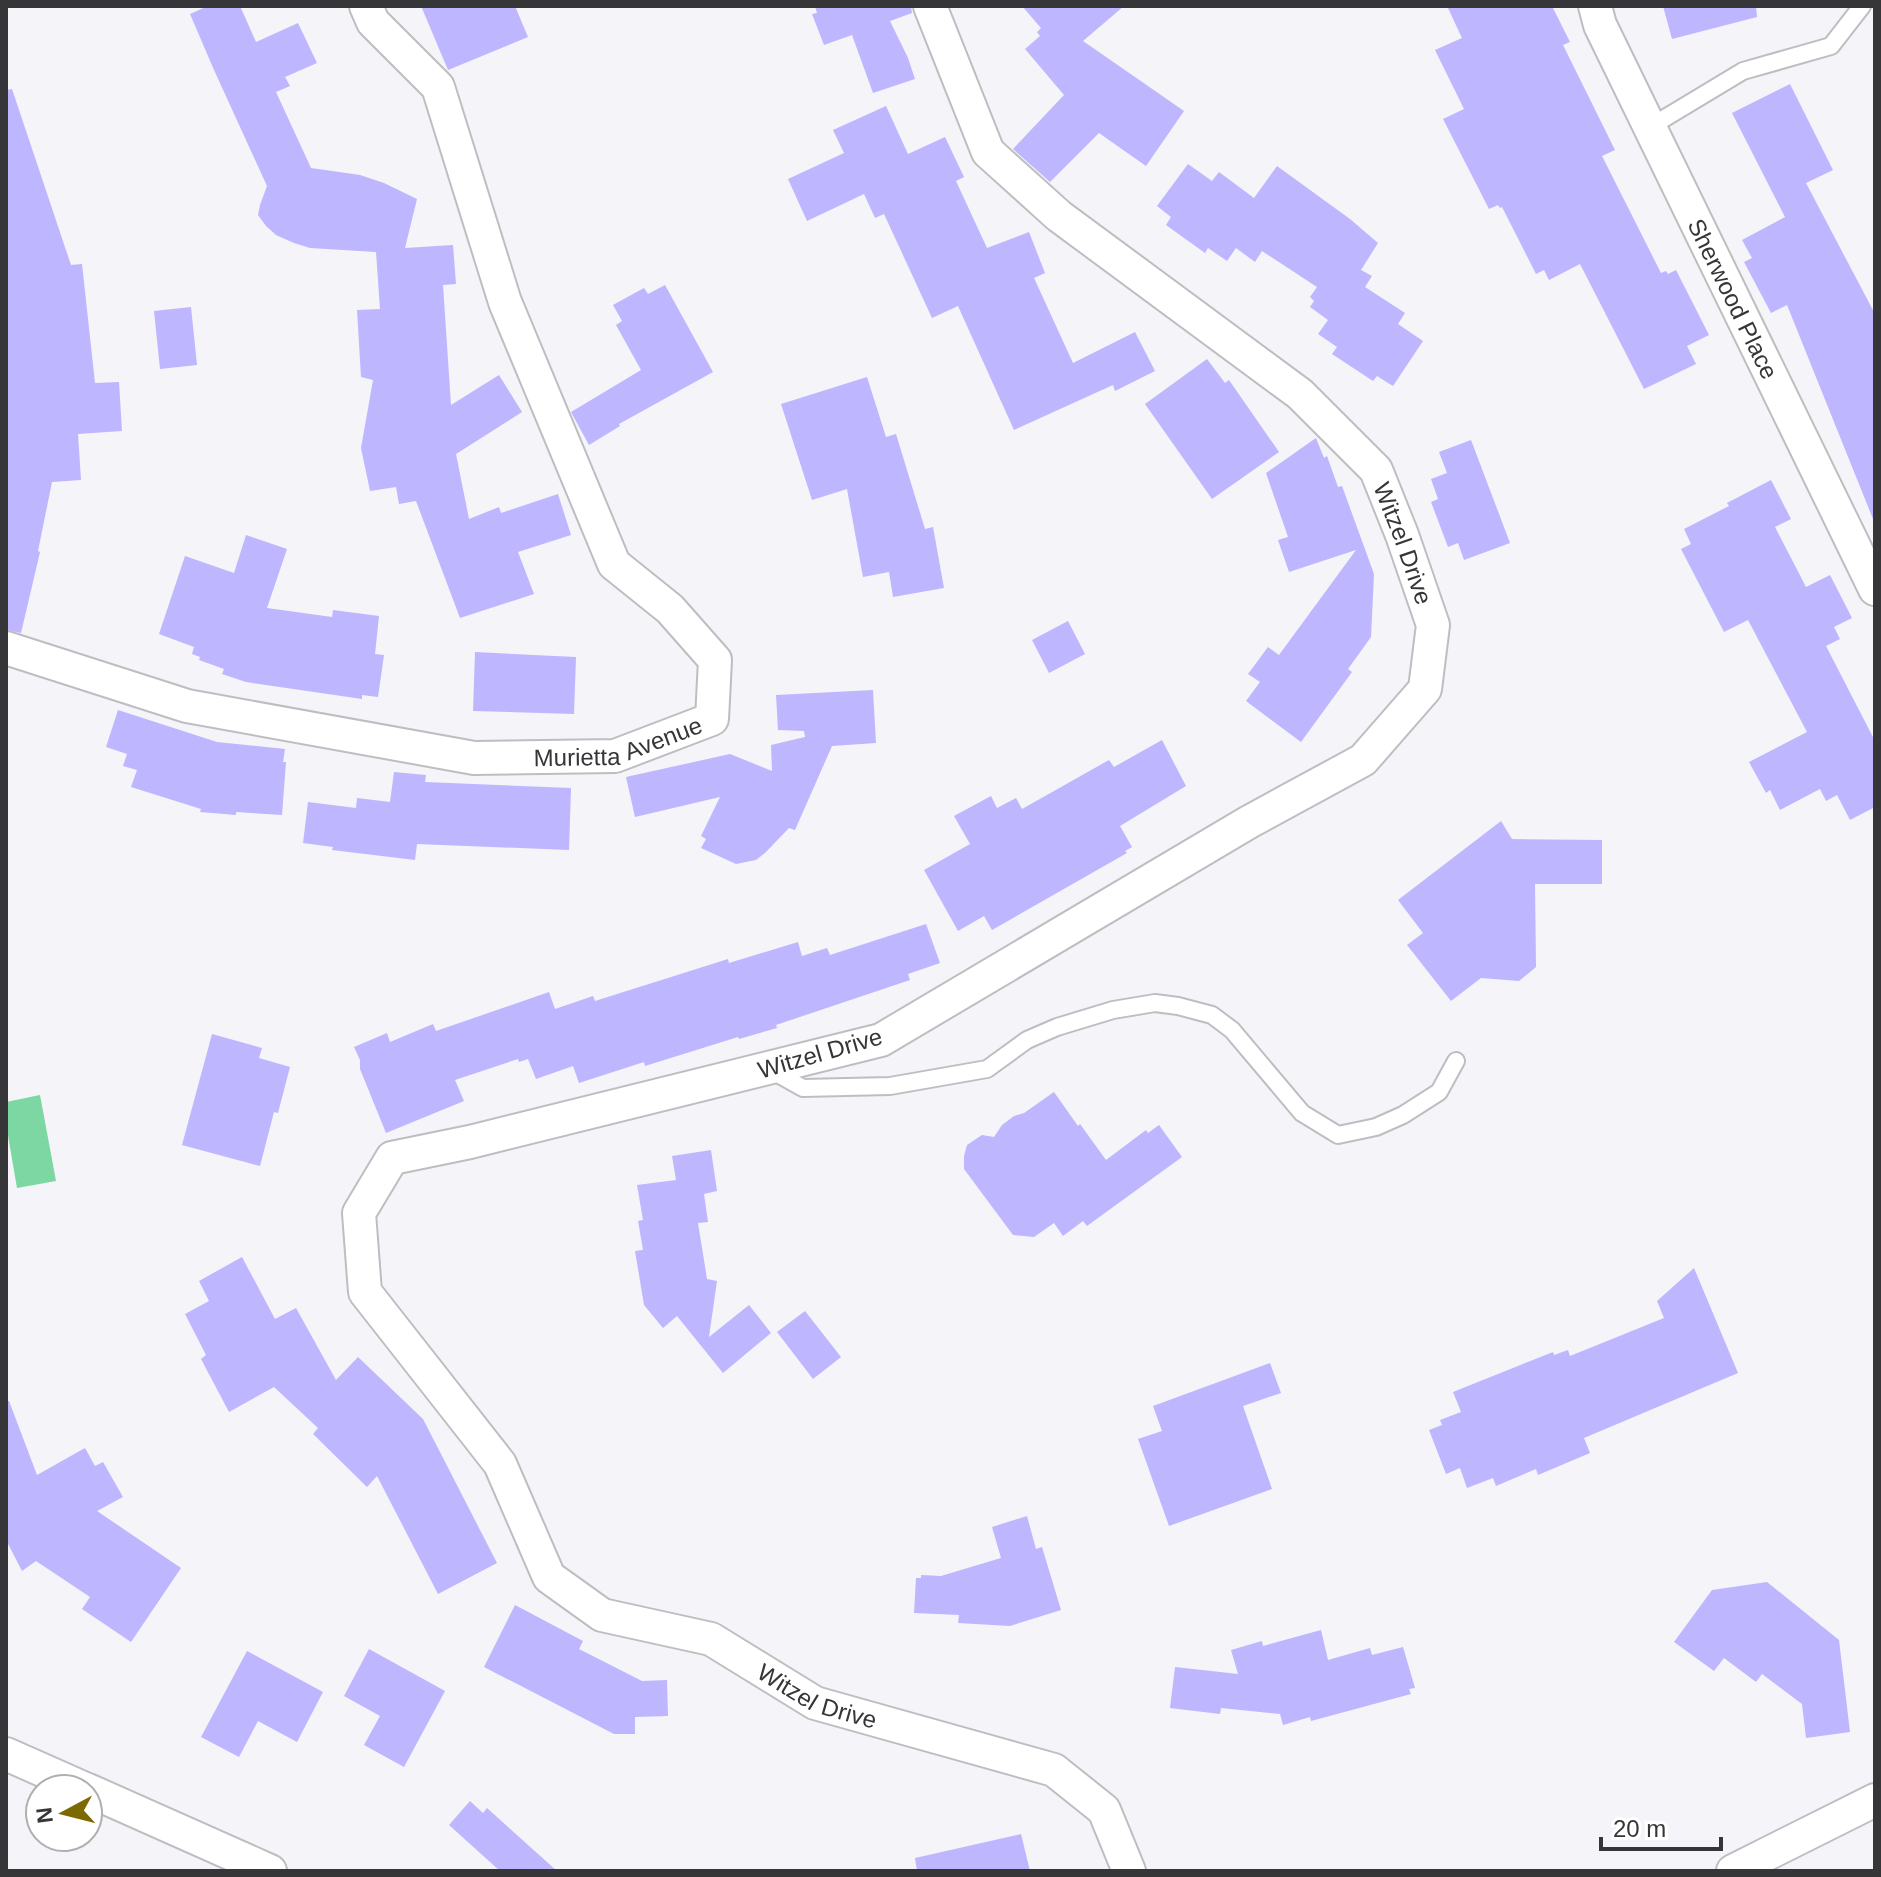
<svg xmlns="http://www.w3.org/2000/svg" width="1881" height="1877" font-family="Arial,sans-serif">
	<style>
		.green { fill: #7dd7a2 }
		.building { fill: #beb6fe }
		.lines { fill: none; stroke-linecap: round; stroke-linejoin: round }
		.service-casing { stroke: #bebec2; stroke-width: 20 }
		.minor-casing { stroke: #bebec2; stroke-width: 36 }
		.service { stroke: #fff; stroke-width: 16 }
		.minor { stroke: #fff; stroke-width: 32 }
		.labels { text-anchor: middle; dominant-baseline: central; stroke-width: 6; stroke-linejoin: round; paint-order: stroke }
		.street-label { font-size: 24px; fill: #363638; stroke: #fff }
	</style>
	<rect width="100%" height="100%" fill="#f4f4f9"/>
	<polygon class="green" points="40,1095 56,1181 17,1188 6,1124 6,1102"/>
	<g class="building">
		<polygon points="208,6 240,6 256,42 298,23 317,63 285,77 290,86 276,92 311,168 360,175 384,183 417,199 405,248 453,245 456,284 443,285 451,405 499,375 522,412 456,454 469,519 499,507 501,513 558,494 571,535 518,552 534,594 460,618 416,501 399,504 396,487 370,491 361,448 373,380 361,377 357,310 380,309 376,252 310,248 294,243 276,235 266,226 258,215 260,205 267,186 214,70 190,14"/>
		<polygon points="421,6 515,6 528,37 448,70"/>
		<polygon points="815,6 911,6 912,13 890,21 908,58 915,79 873,93 852,35 824,45 812,14 817,13"/>
		<polygon points="1022,6 1124,6 1083,41 1184,111 1146,166 1099,133 1050,182 1013,149 1064,95 1025,49 1040,36 1037,32 1041,28"/>
		<polygon points="1447,6 1552,6 1570,42 1563,45 1615,150 1602,156 1661,273 1666,271 1668,274 1676,270 1709,335 1687,346 1696,364 1644,389 1580,264 1549,280 1544,270 1536,274 1502,207 1500,208 1498,205 1489,209 1443,119 1464,109 1435,50 1462,38"/>
		<polygon points="1663,6 1756,6 1757,17 1672,39"/>
		<polygon points="1790,84 1833,170 1806,183 1875,314 1875,519 1873,519 1787,305 1771,313 1744,262 1752,258 1742,240 1785,217 1732,113"/>
		<polygon points="12,89 71,265 82,264 95,383 119,382 122,431 78,434 81,480 52,482 38,551 40,552 21,633 6,630 6,90"/>
		<polygon points="886,106 908,154 945,137 964,177 956,181 987,248 1029,232 1045,273 1034,278 1073,363 1135,332 1155,371 1115,391 1113,385 1014,430 958,306 932,318 884,214 875,218 864,194 807,221 788,179 844,153 833,130"/>
		<polygon points="1188,164 1212,181 1219,172 1254,198 1277,166 1350,219 1378,243 1361,270 1372,276 1365,287 1405,313 1398,324 1423,341 1393,386 1377,376 1373,381 1332,354 1337,347 1318,334 1328,320 1310,307 1314,301 1310,297 1317,287 1262,251 1255,262 1236,248 1227,261 1208,248 1205,253 1166,225 1171,217 1157,206"/>
		<polygon points="665,285 713,372 619,424 620,426 589,445 571,412 641,370 616,325 622,321 613,305 644,288 648,294"/>
		<polygon points="191,307 197,365 160,369 154,311"/>
		<polygon points="1207,359 1225,383 1229,380 1279,452 1212,499 1145,404"/>
		<polygon points="867,377 886,437 896,434 925,529 933,527 944,588 893,597 889,572 863,577 847,489 812,500 781,404"/>
		<polygon points="1316,438 1324,458 1327,456 1338,487 1342,486 1374,574 1371,637 1348,669 1352,672 1301,742 1246,701 1260,682 1248,674 1268,647 1279,655 1356,550 1289,572 1278,540 1288,537 1266,473"/>
		<polygon points="1471,440 1510,543 1464,560 1458,543 1448,547 1431,502 1438,499 1431,479 1447,473 1439,452"/>
		<polygon points="1771,480 1791,519 1775,527 1806,587 1830,575 1852,618 1834,627 1840,639 1826,646 1875,741 1875,807 1850,820 1837,795 1826,801 1820,789 1780,810 1770,790 1766,793 1749,762 1807,732 1748,620 1724,632 1681,549 1691,544 1684,529 1729,506 1727,503"/>
		<polygon points="246,535 287,549 267,608 332,617 333,610 379,616 375,654 384,655 378,697 362,695 362,699 246,682 222,674 224,669 199,660 200,657 192,654 194,647 159,634 185,556 234,573"/>
		<polygon points="1068,621 1085,654 1049,673 1032,640"/>
		<polygon points="475,652 576,657 574,714 473,711"/>
		<polygon points="873,690 876,743 832,746 795,830 789,828 765,853 756,860 736,864 701,848 706,839 701,836 720,797 635,817 626,777 730,754 772,771 771,745 805,737 804,731 778,730 776,695"/>
		<polygon points="118,710 217,742 285,749 283,762 286,762 282,815 236,812 236,815 200,812 201,809 131,787 137,770 123,766 127,754 106,747"/>
		<polygon points="1162,740 1186,786 1120,826 1132,847 1125,851 1127,853 992,930 984,916 958,931 924,870 970,844 954,816 991,796 997,808 1016,798 1022,809 1109,760 1114,767"/>
		<polygon points="394,772 426,775 425,782 571,788 569,850 417,844 415,860 332,850 333,847 303,843 308,802 356,808 357,798 390,802"/>
		<polygon points="1501,821 1512,839 1602,840 1602,884 1535,884 1536,967 1519,981 1481,978 1451,1001 1407,945 1423,933 1398,900"/>
		<polygon points="926,924 940,963 908,974 910,980 776,1025 777,1028 739,1039 738,1037 645,1066 644,1062 579,1083 573,1066 536,1079 528,1059 519,1062 518,1059 455,1080 464,1101 386,1133 360,1069 360,1060 354,1047 387,1033 390,1042 433,1024 436,1031 549,992 555,1009 593,996 595,1001 728,959 729,963 798,942 802,956 827,948 830,955"/>
		<polygon points="212,1034 262,1048 259,1058 290,1067 278,1113 274,1112 260,1166 182,1145"/>
		<polygon points="1054,1092 1078,1126 1080,1124 1106,1160 1146,1130 1148,1133 1159,1125 1182,1157 1087,1226 1083,1221 1063,1236 1054,1223 1034,1237 1013,1235 964,1169 964,1156 967,1145 982,1135 994,1137 1002,1125 1014,1116 1024,1113"/>
		<polygon points="711,1150 717,1191 704,1194 708,1222 698,1223 707,1279 717,1281 709,1337 749,1305 771,1333 723,1373 677,1316 663,1328 644,1305 635,1251 643,1250 638,1221 643,1220 637,1185 676,1180 672,1156"/>
		<polygon points="242,1257 275,1319 296,1308 336,1380 358,1357 423,1419 497,1563 438,1594 377,1476 367,1487 313,1434 318,1428 274,1387 229,1412 201,1359 206,1355 185,1314 209,1301 199,1281"/>
		<polygon points="1694,1268 1738,1373 1584,1438 1590,1453 1538,1475 1536,1469 1496,1486 1493,1478 1467,1488 1460,1468 1446,1474 1429,1430 1442,1425 1440,1420 1461,1412 1453,1392 1553,1352 1554,1355 1568,1350 1570,1356 1664,1318 1657,1301"/>
		<polygon points="805,1311 841,1357 813,1379 777,1332"/>
		<polygon points="1270,1363 1281,1393 1243,1406 1272,1489 1169,1526 1138,1439 1162,1431 1153,1406"/>
		<polygon points="6,1401 9,1401 37,1475 85,1448 95,1466 103,1462 123,1497 97,1511 181,1568 131,1642 82,1609 90,1597 36,1561 22,1571 6,1540"/>
		<polygon points="1027,1516 1036,1549 1042,1547 1061,1610 1010,1626 958,1623 959,1615 914,1613 916,1578 921,1578 921,1575 941,1576 1001,1558 992,1527"/>
		<polygon points="1767,1582 1839,1640 1850,1732 1806,1738 1802,1704 1762,1674 1756,1682 1724,1658 1714,1671 1674,1642 1712,1590"/>
		<polygon points="515,1605 583,1641 579,1649 642,1681 667,1680 668,1716 635,1717 635,1734 614,1734 484,1667"/>
		<polygon points="1321,1630 1328,1660 1370,1648 1372,1655 1403,1647 1415,1688 1409,1689 1411,1694 1311,1721 1310,1717 1283,1725 1280,1714 1221,1708 1220,1714 1170,1708 1175,1667 1238,1674 1231,1650 1262,1641 1263,1646"/>
		<polygon points="369,1649 445,1691 404,1767 364,1745 380,1716 344,1696"/>
		<polygon points="247,1651 323,1692 297,1742 258,1721 239,1757 201,1737"/>
		<polygon points="470,1801 483,1813 487,1808 557,1871 500,1871 449,1825"/>
		<polygon points="1021,1834 1030,1871 917,1871 915,1858"/>
	</g>
	<g class="lines">
		<g class="service-casing">
			<g id="service">
				<polyline points="1650,127 1743,71 1831,46 1862,6"/>
				<polyline points="769,1069 803,1088 890,1086 987,1069 1027,1040 1057,1027 1113,1010 1155,1003 1178,1006 1212,1015 1232,1030 1302,1113 1338,1135 1376,1127 1403,1115 1439,1092 1456,1061"/>
			</g>
		</g>
		<g class="minor-casing">
			<g id="minor">
				<path id="s1" d="M 930,6 L 988,152 L 1059,216 L 1300,394 L 1376,470 L 1402,535 L 1433,625 L 1425,689 L 1363,760 L 1249,822 L 881,1040 L 470,1142 L 392,1158 L 359,1213 L 365,1292 L 500,1464 L 549,1577 L 602,1615 L 711,1639 L 815,1703 L 1054,1770 L 1104,1810 L 1129,1871"/>
				<path id="s2" d="M 1595,6 L 1600,25 L 1875,589"/>
				<path id="s3" d="M 6,648 L 187,706 L 474,758 L 615,756 L 712,719 L 715,660 L 670,609 L 614,564 L 505,302 L 438,87 L 373,22 L 366,6"/>
				<polyline points="6,1754 85,1789"/>
				<polyline points="88,1790 270,1871"/>
				<polyline points="1733,1871 1875,1800"/>
			</g>
		</g>
		<use href="#service" class="service"/>
		<use href="#minor" class="minor"/>
	</g>
	<g class="labels">
		<g class="street-label">
			<text stroke="none"><textPath href="#s2" startOffset="324">Sherwood Place</textPath></text>
			<text stroke="none"><textPath href="#s1" startOffset="738">Witzel Drive</textPath></text>
			<text stroke="none"><textPath href="#s3" startOffset="628">Murietta Avenue</textPath></text>
			<text transform="translate(820 1053) rotate(-16)">Witzel Drive</text>
			<text stroke="none"><textPath href="#s1" startOffset="2828">Witzel Drive</textPath></text>
		</g>
	</g>
	<rect width="1881" height="1877" fill="none" stroke="#363638" stroke-width="16"/>
	<g transform="translate(64 1813) rotate(263)"><circle r="38" fill="#ffffff" stroke="#afafaf" stroke-width="2"/>
	<path d="M0-6L14 30L0 20L-14 30Z" fill="#7b6a01"/>
	<text y="-12" font-size="22" font-weight="bold" text-anchor="middle" fill="#363638">N</text>
	</g>
	<path d="M1601 1837v12h120v-12" fill="none" stroke="#363638" stroke-width="4"/>
	<text x="1613" y="1837" font-size="24" fill="#363638" stroke="#ffffff" stroke-width="6" paint-order="stroke">20 m</text>
</svg>
